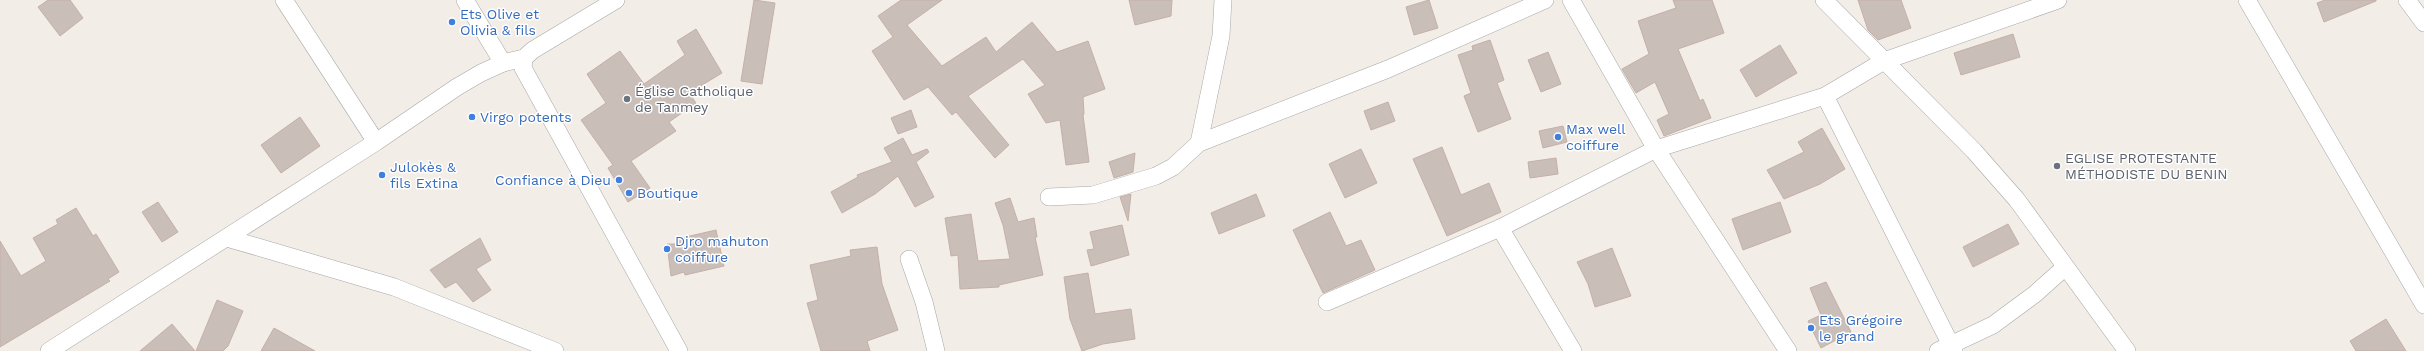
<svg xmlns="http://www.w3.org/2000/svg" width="2424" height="351" font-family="'Work Sans',sans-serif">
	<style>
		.building { fill: #cabeb9; stroke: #c5b0a8 }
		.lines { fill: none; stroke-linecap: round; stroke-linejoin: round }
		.street-casing { stroke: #a8a8a8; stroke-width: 18 }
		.street { stroke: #fff; stroke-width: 17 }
		.shop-dot { fill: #3f7fe0; stroke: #fff; stroke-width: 1.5 }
		.worship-dot { fill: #6b7280; stroke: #fff; stroke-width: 1.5 }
		.labels { text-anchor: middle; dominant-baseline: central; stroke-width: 3; stroke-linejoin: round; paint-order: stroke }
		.shop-label { font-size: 14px; fill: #366cbe; stroke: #fff; text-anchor: start }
		.worship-label { font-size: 14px; fill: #5b616d; stroke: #fff; text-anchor: start }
	</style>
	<rect width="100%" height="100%" fill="#f2ede7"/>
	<g class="building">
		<polygon points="48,0 70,0 83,18 60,36 38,7"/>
		<polygon points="754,0 775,3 762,84 741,81"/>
		<polygon points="901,0 942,0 907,25 942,66 986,37 996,52 1032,22 1057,52 1088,41 1105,89 1083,97 1084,114 1083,115 1089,162 1066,165 1060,120 1046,123 1028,94 1045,85 1023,59 968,96 1009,145 995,158 956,112 952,115 928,87 904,100 872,51 893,37 878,16"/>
		<polygon points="1129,0 1172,0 1171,16 1135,25"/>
		<polygon points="1429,0 1438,28 1414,35 1406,7"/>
		<polygon points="1673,0 1712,0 1724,33 1678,49 1700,101 1703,99 1711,118 1664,136 1657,120 1669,114 1655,82 1636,93 1622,69 1649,54 1638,21 1676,8"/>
		<polygon points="1858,0 1901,0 1911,28 1878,40 1868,30"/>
		<polygon points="2325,0 2376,0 2376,1 2324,22 2317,3"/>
		<polygon points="696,29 722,73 689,93 696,103 669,122 676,131 631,161 650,188 628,202 608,168 613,165 581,120 606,103 587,74 620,51 644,84 685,55 677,41"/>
		<polygon points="2013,34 2020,57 1961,75 1954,53"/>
		<polygon points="1490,40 1504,80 1497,83 1511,119 1478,132 1464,96 1471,93 1458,55 1473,50 1472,46"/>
		<polygon points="1780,45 1797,73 1756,97 1740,70"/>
		<polygon points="1548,52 1561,84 1541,92 1528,60"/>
		<polygon points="1388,102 1395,121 1371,130 1364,111"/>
		<polygon points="911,110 917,127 898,134 891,118"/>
		<polygon points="300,117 320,146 281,173 261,145"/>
		<polygon points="1563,126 1567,142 1543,148 1539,131"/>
		<polygon points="1822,128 1845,169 1820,184 1784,199 1767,170 1804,152 1798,142"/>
		<polygon points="903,138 912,155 927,149 929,152 916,162 934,197 915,207 898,176 875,194 842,213 831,192 858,177 857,175 892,162 884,148"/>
		<polygon points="1442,147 1461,195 1489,183 1501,212 1447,236 1413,159"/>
		<polygon points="1361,149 1377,183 1345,198 1329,164"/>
		<polygon points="1135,153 1133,172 1114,178 1109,162"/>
		<polygon points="1556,158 1558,174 1530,178 1528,162"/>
		<polygon points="1131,194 1128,221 1120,197"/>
		<polygon points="1256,194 1265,216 1219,234 1211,213"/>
		<polygon points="1010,198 1018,222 1034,218 1037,237 1035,237 1043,275 999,285 999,287 960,289 958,255 951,256 945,218 971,214 978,261 1010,259 1003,225 995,203"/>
		<polygon points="158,202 178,232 162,242 142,212"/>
		<polygon points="1780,202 1791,232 1743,250 1732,219"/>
		<polygon points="76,208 93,236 96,234 119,272 108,279 110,281 0,347 0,241 21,276 46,261 33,238 58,224 56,220"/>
		<polygon points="1330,212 1346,246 1361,240 1375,270 1323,293 1293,230"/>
		<polygon points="2008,224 2019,244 1973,267 1963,247"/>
		<polygon points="1122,225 1129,255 1091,266 1087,250 1094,249 1090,232"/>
		<polygon points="716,230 724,266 685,275 684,272 671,276 667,244 678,244 677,239"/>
		<polygon points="480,238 491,260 476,269 491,290 473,302 456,282 445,288 430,270"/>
		<polygon points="877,247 882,284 898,330 867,341 870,351 821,351 807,303 818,300 810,265 851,256 850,250"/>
		<polygon points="1612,248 1631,296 1595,307 1588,284 1577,262"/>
		<polygon points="1088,273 1095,314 1131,309 1135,339 1103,344 1082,351 1070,319 1064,277"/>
		<polygon points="1826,282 1851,332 1821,348 1808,321 1821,315 1810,288"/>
		<polygon points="217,300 243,311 228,346 223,351 196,351"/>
		<polygon points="2386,319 2406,351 2356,351 2350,341"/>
		<polygon points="172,324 195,351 140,351"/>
		<polygon points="274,328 315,351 261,351"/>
	</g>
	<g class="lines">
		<g class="street-casing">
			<g id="street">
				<polyline points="284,0 376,142"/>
				<polyline points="465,0 503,63"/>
				<polyline points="1571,0 1656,149 1788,351"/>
				<polyline points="1824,0 1974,151 2017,200 2127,351"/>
				<polyline points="2247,0 2424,305"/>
				<polyline points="2407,0 2424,23"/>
				<polyline points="524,58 523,68 679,351"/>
				<polyline points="1825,96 1954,351"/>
				<polyline points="1199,143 1221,36 1223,0"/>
				<polyline points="1049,197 1093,195 1156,176 1173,167 1199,143 1388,69 1545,0"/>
				<polyline points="1500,228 1573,351"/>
				<polyline points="227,238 394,287 555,351"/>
				<polyline points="909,259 924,302 936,351"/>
				<polyline points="1327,302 1500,228 1656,149 1825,96 1884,61 2058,0"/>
				<polyline points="49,351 376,142 457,87 481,73 503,63 524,58 533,50 616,0"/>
				<polyline points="1938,351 1993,325 2035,294 2064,268"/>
			</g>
		</g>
		<use href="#street" class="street"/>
	</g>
	<g class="shop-dot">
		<circle cx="452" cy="22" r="4"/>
		<circle cx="472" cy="117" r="4"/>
		<circle cx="1558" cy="137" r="4"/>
		<circle cx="382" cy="175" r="4"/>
		<circle cx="619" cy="180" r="4"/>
		<circle cx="629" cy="193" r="4"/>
		<circle cx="667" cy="249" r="4"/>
		<circle cx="1811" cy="328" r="4"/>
	</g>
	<g class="worship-dot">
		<circle cx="627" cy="99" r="4"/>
		<circle cx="2057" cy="166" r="4"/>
	</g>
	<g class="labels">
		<g class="shop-label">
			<text x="460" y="14">Ets Olive et<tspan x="460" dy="16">Olivia &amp; fils</tspan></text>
			<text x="480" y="117">Virgo potents</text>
			<text x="1566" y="129">Max well<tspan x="1566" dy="16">coiffure</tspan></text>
			<text x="390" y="167">Julokès &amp;<tspan x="390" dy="16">fils Extina</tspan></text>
			<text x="611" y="180" text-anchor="end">Confiance à Dieu</text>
			<text x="637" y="193">Boutique</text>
			<text x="675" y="241">Djro mahuton<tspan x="675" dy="16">coiffure</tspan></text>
			<text x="1819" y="320">Ets Grégoire<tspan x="1819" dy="16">le grand</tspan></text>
		</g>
		<g class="worship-label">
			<text x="635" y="91">Église Catholique<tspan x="635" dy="16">de Tanmey</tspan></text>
			<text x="2065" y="158">EGLISE PROTESTANTE<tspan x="2065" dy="16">MÉTHODISTE DU BENIN</tspan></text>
		</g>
	</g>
</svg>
